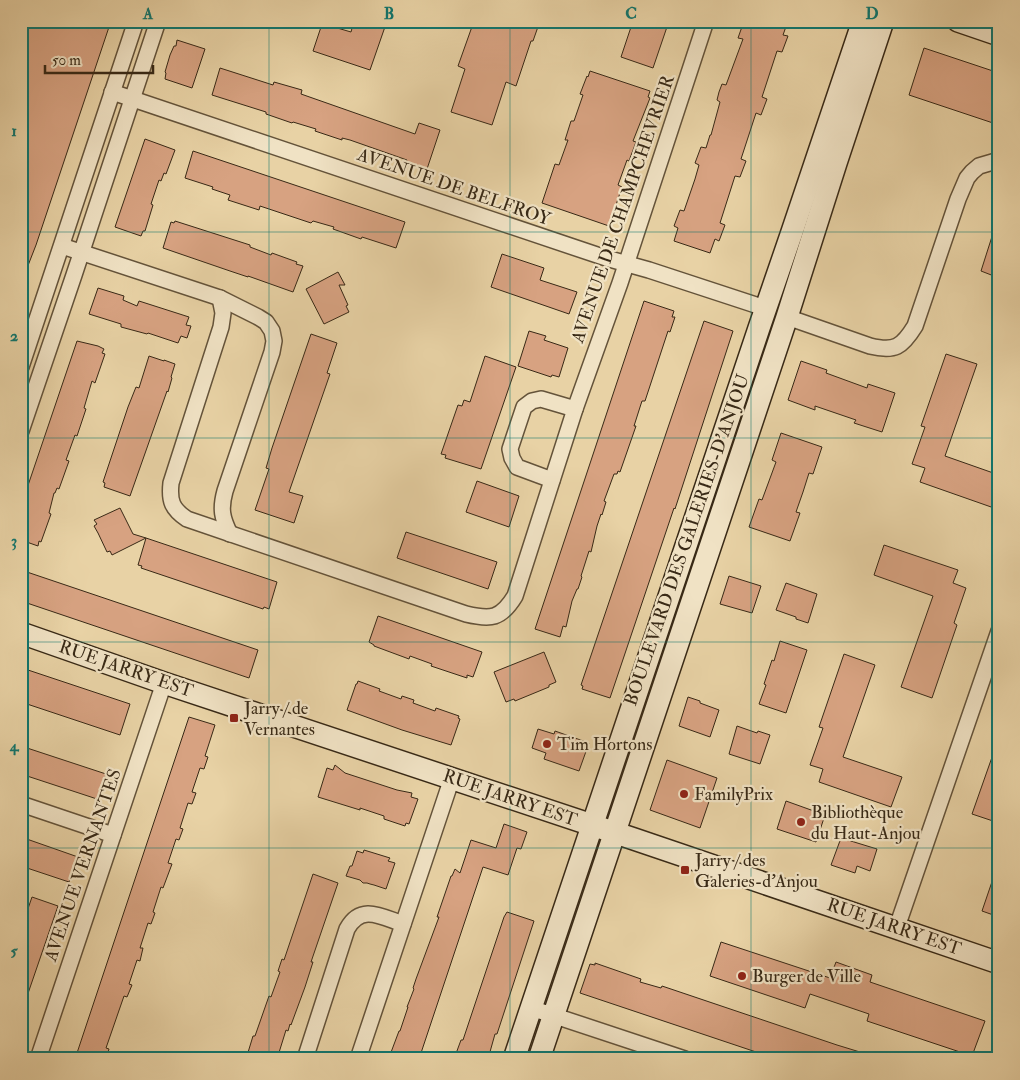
<svg xmlns="http://www.w3.org/2000/svg" width="1020" height="1080" font-family="'IM FELL Double Pica',serif">
	<style>
		.building { fill: #d7a281; stroke: #382916 }
		.lines { fill: none; stroke-linecap: round; stroke-linejoin: round }
		.street-casing { stroke: #64533a; stroke-width: 18 }
		.secondary-casing { stroke: #382916; stroke-width: 24 }
		.street { stroke: #f0e2c4; stroke-width: 15 }
		.secondary { stroke: #f0e2c4; stroke-width: 21 }
		.grid { fill: none; stroke: #0f766e; stroke-width: 1; stroke-opacity: 0.55 }
		.poi-dot { fill: #8f2418; stroke: #f0e2c4; stroke-width: 2 }
		.labels { text-anchor: middle; dominant-baseline: central; stroke-width: 4.5; stroke-linejoin: round; paint-order: stroke }
		.street-label { font-size: 18px; fill: #382916; stroke: #f0e2c4 }
		.poi-label { font-size: 18px; fill: #382916; stroke: #f0e2c4; text-anchor: start }
		.neatline { fill: none; stroke: #0f766e; stroke-width: 2 }
		.grid-label { font-size: 16px; text-anchor: middle; font-weight: bold; fill: #0f766e }
	</style>
	<rect width="100%" height="100%" fill="#e8d2a5"/>
	<filter id="stains"><feTurbulence type="fractalNoise" baseFrequency=".004" numOctaves="4"/><feColorMatrix values="0 0 0 0 .2 0 0 0 0 .09 0 0 0 0 .02 0 0 0 .5 -.17"/></filter>
	<radialGradient id="worn" r=".72"><stop offset=".6" stop-color="#630" stop-opacity="0"/><stop offset="1" stop-color="#630" stop-opacity=".3"/></radialGradient>
	<g class="building">
		<polygon points="21,21 111,21 36,245 22,281 21,281"/>
		<polygon points="354,21 387,21 370,70 313,51 321,27 327,25 351,32"/>
		<polygon points="474,21 540,21 533,41 531,41 516,86 506,82 492,125 451,112 465,69 458,66"/>
		<polygon points="633,21 669,21 653,68 621,57"/>
		<polygon points="744,21 788,21 783,35 788,36 782,52 777,51 762,97 767,99 761,115 756,113 741,159 746,161 740,177 735,176 720,223 725,225 719,241 715,239 710,253 674,241 678,228 674,226 680,210 684,211 695,179 699,165 695,163 701,147 706,148 710,135 711,135 720,102 717,100 719,92 722,84 726,85 743,39 738,38"/>
		<polygon points="177,40 205,49 192,88 165,79 166,73 165,72 170,55 174,46 176,46"/>
		<polygon points="924,48 999,73 999,122 994,121 993,123 909,95"/>
		<polygon points="220,68 273,85 274,82 302,90 301,94 415,134 419,123 440,130 427,169 406,162 407,160 350,140 342,138 342,140 315,131 316,129 293,122 292,123 266,114 266,112 212,95"/>
		<polygon points="590,71 650,91 648,97 650,98 633,141 636,142 629,161 627,160 618,185 622,187 609,226 542,203 555,164 559,165 568,140 565,140 571,121 574,121 583,95 580,94 587,76 588,77"/>
		<polygon points="145,139 175,150 166,174 164,173 161,181 159,180 151,204 153,205 145,231 143,231 141,236 115,227"/>
		<polygon points="193,151 405,222 396,248 362,237 361,239 333,229 334,227 313,221 311,223 260,206 259,210 228,200 230,195 212,189 213,187 185,178"/>
		<polygon points="175,221 250,245 250,247 271,255 272,253 297,262 296,264 303,266 293,292 248,276 248,277 230,271 163,248 171,222 174,223"/>
		<polygon points="996,224 999,225 999,278 981,271"/>
		<polygon points="502,254 544,268 540,280 577,292 569,314 491,287"/>
		<polygon points="338,272 345,285 339,285 348,305 346,306 349,312 324,324 306,289"/>
		<polygon points="98,288 124,296 123,300 137,306 139,301 189,317 186,325 191,326 187,338 181,336 178,343 148,333 147,334 121,327 121,324 89,314"/>
		<polygon points="644,301 674,311 672,317 675,317 670,332 668,331 645,401 642,401 641,404 634,426 636,426 620,472 618,471 617,474 614,474 604,501 606,502 602,515 601,514 597,526 591,552 589,551 581,576 582,577 578,589 577,589 572,601 566,627 563,626 560,637 535,629"/>
		<polygon points="704,321 733,331 675,509 674,508 610,698 582,689 583,686 581,685"/>
		<polygon points="529,331 546,336 544,340 568,348 559,377 552,375 551,377 518,366"/>
		<polygon points="311,334 337,343 327,373 330,374 289,492 303,496 294,523 255,510 269,469 266,468 272,448"/>
		<polygon points="77,341 98,346 104,349 102,353 105,354 95,383 92,381 84,408 86,409 77,436 75,435 66,460 69,461 59,489 57,488 55,493 54,493 49,513 51,514 41,542 39,541 38,546 21,540 21,506"/>
		<polygon points="946,354 977,364 945,456 999,475 999,494 994,508 920,482 925,468 912,464 925,427 921,426"/>
		<polygon points="149,356 164,361 164,360 175,364 171,377 172,378 168,392 167,391 130,496 104,487 105,483 103,482 128,407 136,387 139,388"/>
		<polygon points="485,356 516,367 481,469 445,458 446,455 441,454 458,405 462,406 464,400 470,402"/>
		<polygon points="801,361 827,370 826,373 867,388 868,384 895,393 882,432 854,423 856,420 815,406 815,410 788,400"/>
		<polygon points="781,433 822,447 813,474 809,473 803,492 796,512 800,513 790,541 749,527 759,499 762,500 776,462 772,460"/>
		<polygon points="477,481 519,496 509,527 466,512"/>
		<polygon points="120,508 133,534 146,538 112,555 110,551 107,552 98,533 94,526 97,524 94,520"/>
		<polygon points="406,532 497,562 488,589 397,558"/>
		<polygon points="146,538 277,582 269,609 264,607 263,609 141,568 142,566 138,565"/>
		<polygon points="884,545 958,570 953,583 966,588 954,623 957,625 932,698 901,687 933,596 874,575"/>
		<polygon points="21,570 258,650 249,678 21,601"/>
		<polygon points="729,576 761,586 752,613 720,604"/>
		<polygon points="786,583 817,594 808,623 796,619 796,617 776,610"/>
		<polygon points="378,616 482,652 473,677 467,675 467,678 431,666 432,664 410,656 409,659 374,646 374,645 369,642"/>
		<polygon points="780,641 807,650 786,713 759,704 766,685 764,684 772,660 774,661"/>
		<polygon points="544,652 556,682 549,685 549,687 515,701 514,699 506,702 494,672"/>
		<polygon points="844,654 875,665 843,757 902,777 891,807 819,782 823,769 810,765 823,728 819,727"/>
		<polygon points="28,670 130,704 120,735 21,702 21,690"/>
		<polygon points="358,681 380,689 379,691 401,699 402,696 414,700 413,703 435,711 436,708 459,716 458,718 460,719 451,745 402,730 347,710 356,684 357,684"/>
		<polygon points="688,697 700,701 700,703 719,710 710,737 679,726"/>
		<polygon points="189,717 215,725 205,756 208,757 204,769 200,768 192,792 196,793 192,804 188,803 180,828 183,829 179,840 176,839 168,863 172,864 163,888 161,887 153,912 155,913 151,924 148,923 140,948 143,948 140,961 137,960 129,984 132,985 127,997 124,996 106,1048 109,1049 106,1059 75,1059"/>
		<polygon points="737,726 757,733 758,731 770,735 760,764 729,754"/>
		<polygon points="538,729 554,734 555,731 589,743 579,771 544,759 546,753 532,748"/>
		<polygon points="997,743 999,743 999,823 972,814"/>
		<polygon points="21,746 106,774 97,799 21,774"/>
		<polygon points="667,760 717,778 700,828 650,810"/>
		<polygon points="335,765 345,773 397,790 412,793 411,797 418,799 409,824 406,823 405,826 384,819 384,816 360,808 360,810 318,797 327,768 333,770"/>
		<polygon points="786,801 825,815 816,842 777,829"/>
		<polygon points="504,824 527,832 521,849 517,848 508,875 483,867 419,1059 392,1059 393,1056 390,1055 399,1031 400,1031 408,1007 407,1007 414,989 413,988 416,979 439,917 437,917 451,876 452,876 455,869 460,873 471,840 496,848"/>
		<polygon points="21,837 78,857 69,882 21,866"/>
		<polygon points="841,838 877,849 870,871 857,866 855,873 831,865"/>
		<polygon points="364,850 390,858 388,861 395,863 386,889 374,885 370,884 367,883 363,883 360,880 346,876 350,866 352,866 357,851 363,853"/>
		<polygon points="997,867 999,867 999,917 982,911"/>
		<polygon points="313,874 338,883 311,962 313,962 305,987 291,1025 290,1024 288,1031 286,1030 277,1059 246,1059 253,1036 255,1036 269,996 271,997 280,972 278,971 282,959 284,960"/>
		<polygon points="32,897 58,906 23,1008 21,1008 21,929"/>
		<polygon points="507,912 534,921 497,1034 495,1034 488,1059 454,1059 461,1040 463,1040 504,917"/>
		<polygon points="721,942 830,978 836,962 872,975 870,982 985,1021 972,1056 867,1021 869,1014 810,994 805,1008 710,976"/>
		<polygon points="595,963 641,979 640,982 661,988 662,986 837,1045 873,1056 873,1059 783,1059 769,1054 768,1056 580,993 590,964 595,965"/>
	</g>
	<g class="lines">
		<g class="street-casing">
			<g id="street">
				<polyline points="112,92 606,258 649,270 765,308"/>
				<path d="M 62,246 L 220,298 L 258,317 L 266,322 L 272,331 L 274,341 L 272,352 L 225,491 C 220,509 222,518 230,534"/>
				<path d="M 220,298 L 223,313 L 221,327 L 171,483 C 169,501 172,509 187,519 L 466,614 C 491,620 501,619 515,596 L 575,409 L 620,283 L 706,21"/>
				<path d="M 787,317 L 870,346 C 895,352 902,347 915,326 L 958,199 L 967,178 L 972,172 L 979,166 L 996,161 L 999,162"/>
				<polyline points="21,367 136,21"/>
				<polyline points="21,431 74,275 158,21"/>
				<polyline points="552,480 517,467 512,458 510,449 524,407 532,401 541,399 575,409"/>
				<polyline points="21,804 113,835"/>
				<polyline points="897,927 999,631"/>
				<polyline points="531,1008 685,1059"/>
				<polyline points="38,1059 164,683"/>
				<path d="M 305,1059 L 347,929 C 361,903 382,917 403,924"/>
				<polyline points="358,1059 452,778"/>
			</g>
		</g>
		<g class="secondary-casing">
			<g id="secondary">
				<polyline points="958,21 999,35"/>
				<polyline points="21,633 164,683 634,839 999,963"/>
				<polyline points="514,1059 759,328 792,232 863,21"/>
				<polyline points="539,1059 787,317 836,163 883,21"/>
			</g>
		</g>
		<use href="#street" class="street"/>
		<use href="#secondary" class="secondary"/>
	</g>
	<path class="grid" d="M 269,21 L 269,1059M 510,21 L 510,1059M 751,21 L 751,1059M 21,232 L 999,232M 21,438 L 999,438M 21,642 L 999,642M 21,848 L 999,848"/>
	<g class="poi-dot">
		<rect x="229" y="713" width="10" height="10" rx="2.5"/>
		<circle cx="547" cy="744" r="5"/>
		<circle cx="684" cy="794" r="5"/>
		<circle cx="801" cy="822" r="5"/>
		<rect x="680" y="865" width="10" height="10" rx="2.5"/>
		<circle cx="742" cy="976" r="5"/>
	</g>
	<g class="labels">
		<g class="street-label">
			<text transform="translate(454 187) rotate(19)">AVENUE DE BELFROY</text>
			<text transform="translate(623 209) rotate(-71)">AVENUE DE CHAMPCHEVRIER</text>
			<text transform="translate(687 540) rotate(-71)">BOULEVARD DES GALERIES-D'ANJOU</text>
			<text transform="translate(126 669) rotate(19)">RUE JARRY EST</text>
			<text transform="translate(510 798) rotate(19)">RUE JARRY EST</text>
			<text transform="translate(83 865) rotate(-71)">AVENUE VERNANTES</text>
			<text transform="translate(894 927) rotate(19)">RUE JARRY EST</text>
		</g>
		<g class="poi-label">
			<text x="244" y="708">Jarry / de<tspan x="244" dy="21">Vernantes</tspan></text>
			<text x="557" y="744">Tim Hortons</text>
			<text x="694" y="794">FamilyPrix</text>
			<text x="811" y="812">Bibliothèque<tspan x="811" dy="21">du Haut-Anjou</tspan></text>
			<text x="695" y="860">Jarry / des<tspan x="695" dy="21">Galeries-d'Anjou</tspan></text>
			<text x="752" y="976">Burger de Ville</text>
		</g>
	</g>
	<rect width="1020" height="1080" fill="none" stroke="#e8d2a5" stroke-width="55"/>
	<path d="M45 65v8h108v-8" fill="none" stroke="#382916" stroke-width="2.5"/>
	<text x="52" y="65" font-size="15" fill="#382916" stroke="#f0e2c4" stroke-width="4" paint-order="stroke">50 m</text>
	<rect x="28" y="28" width="964" height="1024" class="neatline"/>
	<g class="grid-label">
		<text x="148" y="19">A</text>
		<text x="389" y="19">B</text>
		<text x="631" y="19">C</text>
		<text x="872" y="19">D</text>
		<text x="14" y="136">1</text>
		<text x="14" y="341">2</text>
		<text x="14" y="546">3</text>
		<text x="14" y="751">4</text>
		<text x="14" y="956">5</text>
	</g>
	<rect width="100%" height="100%" filter="url(#stains)"/>
	<rect width="100%" height="100%" fill="url(#worn)"/>
</svg>
